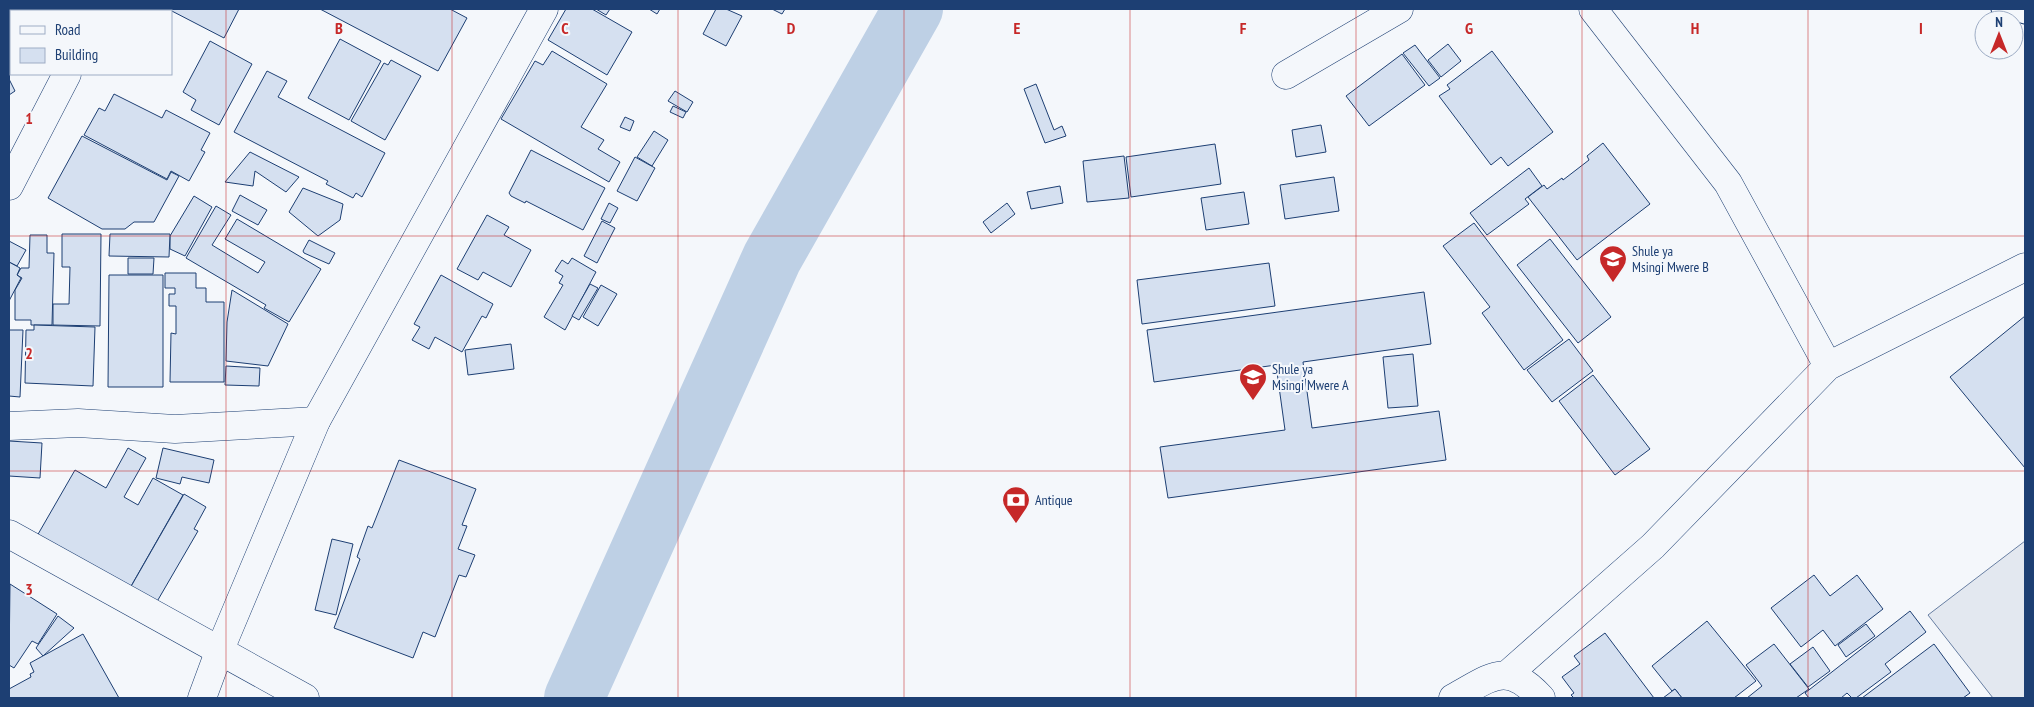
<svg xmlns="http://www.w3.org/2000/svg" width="2034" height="707" font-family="'PT Sans Narrow',sans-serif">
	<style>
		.parking { fill: #e3e8f0; stroke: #687fa3 }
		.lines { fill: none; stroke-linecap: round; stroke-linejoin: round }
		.river { stroke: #bed0e5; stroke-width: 60 }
		.building { fill: #d5e0f0; stroke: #1d3f73 }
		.service-casing { stroke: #1d3f73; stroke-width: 17 }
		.minor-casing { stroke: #1d3f73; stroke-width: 29 }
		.tertiary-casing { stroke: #1d3f73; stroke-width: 29 }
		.service { stroke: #f4f7fb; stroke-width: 15 }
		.minor { stroke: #f4f7fb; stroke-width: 28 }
		.tertiary { stroke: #f4f7fb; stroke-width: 28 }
		.grid { fill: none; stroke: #c62828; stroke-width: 1; stroke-opacity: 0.55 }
		.labels { text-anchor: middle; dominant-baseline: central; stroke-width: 4; stroke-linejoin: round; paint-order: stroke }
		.poi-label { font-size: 14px; fill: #1d3f73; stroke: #f4f7fb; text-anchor: start }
		.grid-label { font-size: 16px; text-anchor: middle; font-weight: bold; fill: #c62828; stroke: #f4f7fb; stroke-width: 4; stroke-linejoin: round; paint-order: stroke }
	</style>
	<rect width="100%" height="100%" fill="#f4f7fb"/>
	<polygon class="parking" points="2025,541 2025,698 1993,698 1928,615"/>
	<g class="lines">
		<polyline class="river" points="574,698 772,258 913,9"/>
	</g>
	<g class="building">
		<polygon points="9,9 14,11 11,11 11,68 9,64"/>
		<polygon points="168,9 239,9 224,38"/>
		<polygon points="320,9 450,9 467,18 438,71"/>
		<polygon points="566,9 592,9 632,32 607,75 548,40"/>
		<polygon points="596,9 610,9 606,15"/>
		<polygon points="649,9 660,9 657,14"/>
		<polygon points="716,9 726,9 742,16 726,46 703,34"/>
		<polygon points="772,9 785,9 782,14"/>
		<polygon points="340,39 381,61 349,120 308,98"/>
		<polygon points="210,41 252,64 219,125 191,110 196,100 183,92"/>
		<polygon points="1448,44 1461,61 1441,77 1428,60"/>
		<polygon points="1415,45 1440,78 1429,86 1403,53"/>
		<polygon points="552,51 607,84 581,127 604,140 598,149 620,162 609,182 501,119 535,61 543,65"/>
		<polygon points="1492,51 1553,132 1508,166 1501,157 1491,165 1439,96 1450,89 1447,85"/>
		<polygon points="1402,54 1425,85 1369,126 1346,96"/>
		<polygon points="391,60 421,76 385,140 351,121 384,63 388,65"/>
		<polygon points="267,71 287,81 278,97 385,153 362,197 356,193 353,198 326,184 328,181 234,132"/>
		<polygon points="9,79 15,91 9,95"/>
		<polygon points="1036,84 1054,130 1062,126 1066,136 1045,143 1024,89"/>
		<polygon points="675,91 693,102 687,112 668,101"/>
		<polygon points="114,94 162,118 166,110 210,133 201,150 205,152 189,181 171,171 167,179 84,135 99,108 105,111"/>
		<polygon points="673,106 686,112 683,118 670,112"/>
		<polygon points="625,117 634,121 630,131 620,127"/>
		<polygon points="1321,125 1326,152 1296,157 1292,130"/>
		<polygon points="654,131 668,140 652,166 637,157"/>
		<polygon points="82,136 167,180 171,172 179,176 154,222 134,222 125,229 102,229 48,198"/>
		<polygon points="1603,143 1650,204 1577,260 1528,197 1544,185 1547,189 1562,178 1563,180 1589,160 1587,156"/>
		<polygon points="1215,144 1221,184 1131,197 1126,157"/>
		<polygon points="531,150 605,188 583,230 526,201 525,203 511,196 509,193"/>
		<polygon points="250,152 299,177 286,192 255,171 253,186 225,182"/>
		<polygon points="1124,156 1129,198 1087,202 1083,161"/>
		<polygon points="635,157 655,168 637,201 617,191"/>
		<polygon points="1529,168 1542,186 1525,199 1529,204 1487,235 1470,213"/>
		<polygon points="1334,177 1339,211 1285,219 1280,185"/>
		<polygon points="1060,186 1063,203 1031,209 1027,192"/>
		<polygon points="303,188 343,204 340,220 318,236 289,212"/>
		<polygon points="1244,192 1249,224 1206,230 1201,198"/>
		<polygon points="240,195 267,210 258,225 232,211"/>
		<polygon points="194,196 212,207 185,256 170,249 170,236"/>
		<polygon points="609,203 618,208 610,223 601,219"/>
		<polygon points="1007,203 1015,214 991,233 983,222"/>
		<polygon points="216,206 231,215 212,245 258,273 265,262 225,239 237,219 321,269 289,322 264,308 266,305 186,258"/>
		<polygon points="487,215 509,227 504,235 531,250 511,287 483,272 478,280 457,269"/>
		<polygon points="602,221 615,228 597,263 584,256"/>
		<polygon points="1474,223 1563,340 1524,370 1482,313 1490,307 1443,246"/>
		<polygon points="62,234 101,234 100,326 53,325 53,304 69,304 70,267 62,267"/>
		<polygon points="110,234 170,234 169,257 109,256"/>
		<polygon points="30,235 47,235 47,253 54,253 52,325 31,325 31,320 15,320 15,290 22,278 17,275 21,268 29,268"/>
		<polygon points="1550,239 1611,317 1578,343 1517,265"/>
		<polygon points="309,240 335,253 329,264 304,253 303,251"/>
		<polygon points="9,241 26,250 17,266 9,262"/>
		<polygon points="128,258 154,258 153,274 128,274"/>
		<polygon points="572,258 596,272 565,330 544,317 563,285 559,283 563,276 555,271 562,260 568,264"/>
		<polygon points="9,262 20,268 17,275 21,278 9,301"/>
		<polygon points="1269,263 1275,306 1142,324 1137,280"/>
		<polygon points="165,273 196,273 196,288 206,288 206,302 224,302 224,382 170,382 171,333 176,334 176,306 169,306 169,294 175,294 175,288 165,288"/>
		<polygon points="109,275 163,275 163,387 108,387"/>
		<polygon points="441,275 493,304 486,318 482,316 462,352 435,337 429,349 412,340 420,327 414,324"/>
		<polygon points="590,284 598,288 579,320 572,316"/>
		<polygon points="601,285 617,294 598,326 583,317"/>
		<polygon points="232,290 288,324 268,366 226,361 227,322"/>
		<polygon points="1424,292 1431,344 1303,362 1312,428 1439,411 1446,460 1168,498 1160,447 1285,430 1276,365 1154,382 1147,330"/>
		<polygon points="2025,316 2025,468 1950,377"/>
		<polygon points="34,325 95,327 93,386 25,383 26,330 34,330"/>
		<polygon points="9,330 23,330 20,397 9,396"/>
		<polygon points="1569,339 1593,371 1552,402 1527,370"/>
		<polygon points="511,344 514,369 468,375 465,350"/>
		<polygon points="1413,354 1418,406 1388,408 1383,357"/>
		<polygon points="226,366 260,368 259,386 225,385"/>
		<polygon points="1593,375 1650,449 1615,475 1559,401"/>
		<polygon points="9,441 42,443 40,478 9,476"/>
		<polygon points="128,448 146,458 124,497 138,505 153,478 183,495 130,588 37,536 75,470 106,488"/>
		<polygon points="163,448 214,460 209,483 182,477 180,484 156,478"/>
		<polygon points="399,460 476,489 462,525 467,526 458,549 475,555 466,577 459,575 435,637 423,632 413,658 334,628 360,559 357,557 368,526 372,528"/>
		<polygon points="184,494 206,507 194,529 198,531 155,605 129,590"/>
		<polygon points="332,539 353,544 336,615 315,610"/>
		<polygon points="1814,575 1830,596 1857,575 1883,609 1835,646 1823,630 1801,647 1771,608"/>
		<polygon points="10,584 57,614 38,644 32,641 14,668 9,665"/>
		<polygon points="1910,611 1926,632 1885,664 1891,672 1856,698 1852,698 1847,693 1841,698 1809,698 1805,693"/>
		<polygon points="58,616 74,628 43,656 36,648"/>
		<polygon points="1707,621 1756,681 1734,698 1682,698 1675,689 1672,691 1652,666"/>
		<polygon points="1866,624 1875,636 1846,657 1838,645"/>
		<polygon points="1605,633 1654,698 1574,698 1571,695 1574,693 1562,677 1580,664 1574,656"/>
		<polygon points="83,634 119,698 9,698 9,689 31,677 30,674 34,672 30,663"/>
		<polygon points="1774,644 1809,689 1796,698 1747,698 1762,686 1746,665"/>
		<polygon points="1934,644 1970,693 1963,698 1862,698"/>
		<polygon points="1813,647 1830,671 1808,687 1790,664"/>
		<polygon points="1675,689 1682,698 1663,698"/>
	</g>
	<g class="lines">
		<g class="service-casing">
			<polyline id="service" points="1999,9 2025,16"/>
		</g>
		<g class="minor-casing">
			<g id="minor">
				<polyline points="1593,9 1728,183 1828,366"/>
				<polyline points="1286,75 1399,9"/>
				<polyline points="9,186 67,74"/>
				<polyline points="9,426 78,423 175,429 316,421"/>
				<polyline points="9,534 305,698"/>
				<polyline points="1508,674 1653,546 1828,366 2025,267"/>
				<path d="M 1453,698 C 1492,677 1506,660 1541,698"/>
			</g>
		</g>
		<g class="tertiary-casing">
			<polyline id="tertiary" points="202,698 219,652 316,421 544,9"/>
		</g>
		<use href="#service" class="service"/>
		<use href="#minor" class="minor"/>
		<use href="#tertiary" class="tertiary"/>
	</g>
	<path class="grid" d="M 226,9 L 226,698M 452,9 L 452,698M 678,9 L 678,698M 904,9 L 904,698M 1130,9 L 1130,698M 1356,9 L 1356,698M 1582,9 L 1582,698M 1808,9 L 1808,698M 9,236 L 2025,236M 9,471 L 2025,471"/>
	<defs>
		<g id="school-pin" transform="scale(1.4375)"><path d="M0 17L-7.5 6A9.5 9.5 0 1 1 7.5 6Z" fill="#c62828" stroke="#f4f7fb"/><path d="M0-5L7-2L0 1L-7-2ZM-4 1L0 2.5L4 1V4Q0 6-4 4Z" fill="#fff"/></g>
		<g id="bank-pin" transform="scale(1.4375)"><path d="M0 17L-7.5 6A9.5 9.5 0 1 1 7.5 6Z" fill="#c62828" stroke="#f4f7fb"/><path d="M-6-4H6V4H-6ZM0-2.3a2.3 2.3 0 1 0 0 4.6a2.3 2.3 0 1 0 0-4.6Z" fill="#fff"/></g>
	</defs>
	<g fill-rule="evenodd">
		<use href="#school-pin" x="1613" y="259"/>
		<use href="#school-pin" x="1253" y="377"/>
		<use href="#bank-pin" x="1016" y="500"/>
	</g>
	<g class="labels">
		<g class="poi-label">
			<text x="1632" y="251">Shule ya<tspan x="1632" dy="16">Msingi Mwere B</tspan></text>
			<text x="1272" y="369">Shule ya<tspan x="1272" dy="16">Msingi Mwere A</tspan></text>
			<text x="1035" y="500">Antique</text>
		</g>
	</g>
	<g class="grid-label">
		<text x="339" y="34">B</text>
		<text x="565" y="34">C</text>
		<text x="791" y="34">D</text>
		<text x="1017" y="34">E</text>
		<text x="1243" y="34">F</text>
		<text x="1469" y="34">G</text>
		<text x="1695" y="34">H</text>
		<text x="1921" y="34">I</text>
		<text x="29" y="124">1</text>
		<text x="29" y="359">2</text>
		<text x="29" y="595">3</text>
	</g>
	<rect width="2034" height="707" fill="none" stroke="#1d3f73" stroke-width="20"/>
	<rect x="10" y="10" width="162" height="65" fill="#f4f7fb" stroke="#9eadc5"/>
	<rect x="20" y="26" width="25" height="8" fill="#f4f7fb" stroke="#9eadc5"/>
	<text x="55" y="35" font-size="15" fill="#1d3f73">Road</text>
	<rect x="20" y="48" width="25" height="15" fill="#d5e0f0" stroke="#9eadc5"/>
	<text x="55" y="60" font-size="15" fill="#1d3f73">Building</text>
	<g transform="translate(1999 35)"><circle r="24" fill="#f4f7fb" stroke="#9eadc5"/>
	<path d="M0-4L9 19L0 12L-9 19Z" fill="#c62828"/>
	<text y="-8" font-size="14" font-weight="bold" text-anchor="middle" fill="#1d3f73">N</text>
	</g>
</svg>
